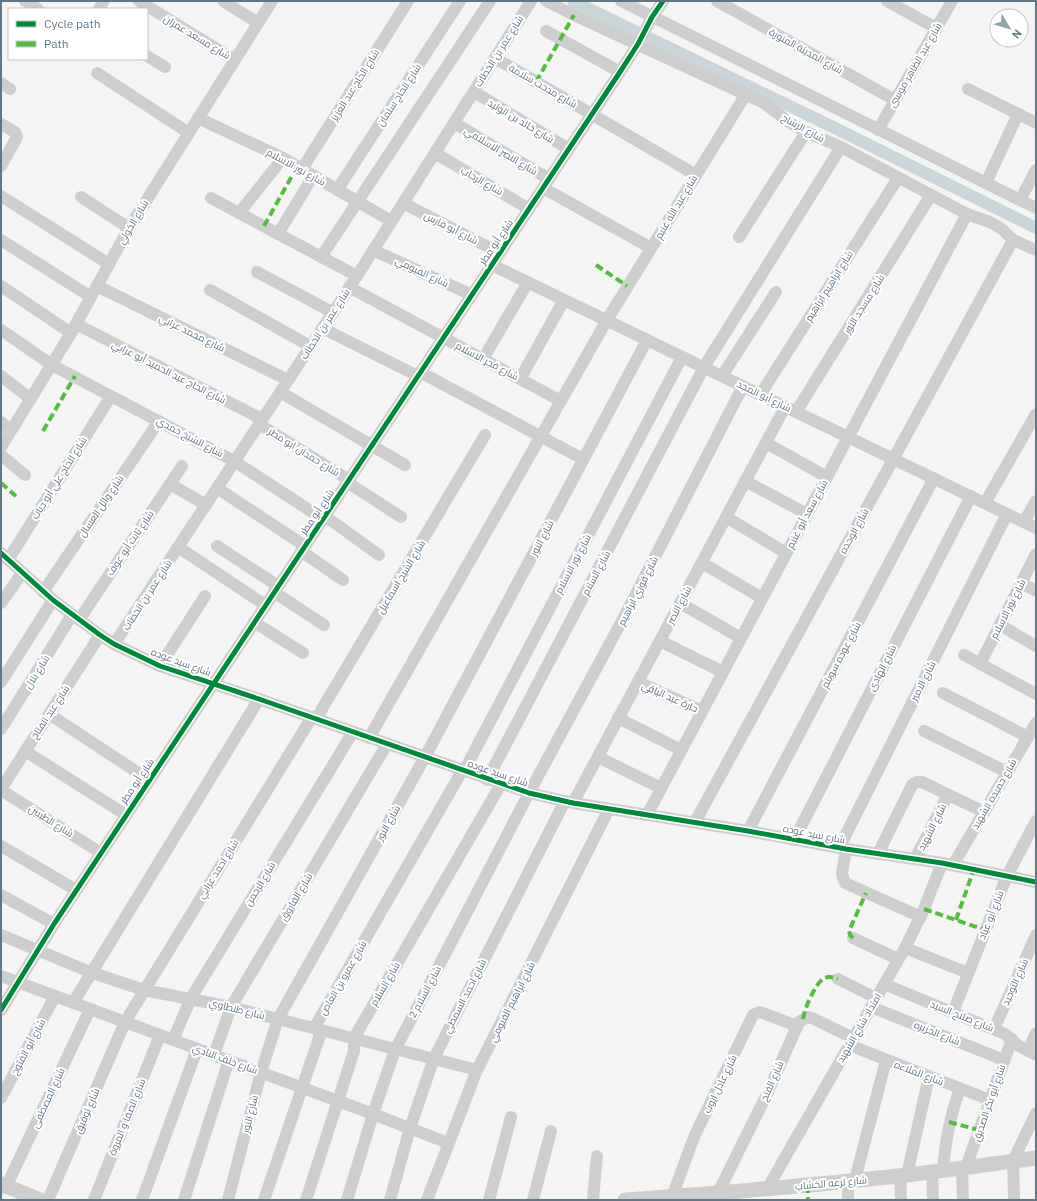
<svg xmlns="http://www.w3.org/2000/svg" width="1037" height="1201" font-family="'IBM Plex Sans',Cairo,sans-serif">
	<style>
		.lines { fill: none; stroke-linecap: round; stroke-linejoin: round }
		.canal { stroke: #ccd5d7; stroke-width: 12 }
		.minor { stroke: #cdcfcf; stroke-width: 12 }
		.tertiary { stroke: #cdcfcf; stroke-width: 15 }
		.quiet { stroke: #58b947; stroke-width: 4; stroke-dasharray: 8 4; stroke-linecap: butt }
		.cycleway-casing { stroke: #fff; stroke-width: 8 }
		.cycleway { stroke: #00873e; stroke-width: 5 }
		.labels { text-anchor: middle; dominant-baseline: central; stroke-width: 4; stroke-linejoin: round; paint-order: stroke }
		.street-label { font-size: 10px; fill: #627684; stroke: #fff }
	</style>
	<rect width="100%" height="100%" fill="#f4f4f2"/>
	<g class="lines">
		<polyline class="canal" points="573,1 835,128 1036,228"/>
		<g class="minor">
			<polyline points="25,1 38,9"/>
			<polyline points="139,1 235,60"/>
			<polyline points="223,1 258,23"/>
			<polyline points="546,1 574,15 764,103 789,122 806,132 841,147 967,214 992,223 1003,230 1013,240 1036,250"/>
			<polyline points="621,1 1036,208"/>
			<polyline points="717,1 895,100"/>
			<polyline points="887,1 936,28"/>
			<polyline points="99,9 104,1"/>
			<polyline points="546,31 620,72"/>
			<polyline points="147,56 165,67"/>
			<polyline points="495,58 696,175"/>
			<polyline points="97,73 189,133"/>
			<polyline points="1,83 10,89"/>
			<polyline points="968,89 1036,123"/>
			<polyline points="474,92 569,149"/>
			<polyline points="198,118 283,158 391,221"/>
			<polyline points="454,123 549,179"/>
			<polyline points="1,124 15,132 17,137 1,166"/>
			<polyline points="878,130 952,1"/>
			<polyline points="435,153 529,209"/>
			<polyline points="302,169 408,1"/>
			<polyline points="986,183 1018,114"/>
			<polyline points="543,188 651,248"/>
			<polyline points="337,190 460,1"/>
			<polyline points="1,196 109,264"/>
			<polyline points="81,197 129,228"/>
			<polyline points="211,198 357,276"/>
			<polyline points="1020,200 1036,170"/>
			<polyline points="403,203 500,253"/>
			<polyline points="239,213 283,158"/>
			<polyline points="278,234 313,176"/>
			<polyline points="739,237 806,132"/>
			<polyline points="1,240 91,297"/>
			<polyline points="373,250 472,295"/>
			<polyline points="321,257 490,1"/>
			<polyline points="492,265 1036,528"/>
			<polyline points="257,272 332,312"/>
			<polyline points="1,286 71,333"/>
			<polyline points="97,286 288,380"/>
			<polyline points="349,287 561,401"/>
			<polyline points="210,290 310,346"/>
			<polyline points="76,324 262,419"/>
			<polyline points="322,328 418,376"/>
			<polyline points="1,330 52,365 234,461 323,519"/>
			<polyline points="483,359 528,282"/>
			<polyline points="420,372 583,459"/>
			<polyline points="1,376 31,399"/>
			<polyline points="722,376 776,292"/>
			<polyline points="520,379 564,300"/>
			<polyline points="280,392 405,465"/>
			<polyline points="760,395 898,178"/>
			<polyline points="796,412 931,195"/>
			<polyline points="1,422 11,430"/>
			<polyline points="259,424 349,480"/>
			<polyline points="766,443 827,477"/>
			<polyline points="1,447 71,333 129,228 272,1"/>
			<polyline points="1,455 25,475"/>
			<polyline points="745,481 807,514"/>
			<polyline points="347,482 401,517"/>
			<polyline points="170,484 206,505"/>
			<polyline points="217,488 305,546"/>
			<polyline points="985,503 1036,414"/>
			<polyline points="325,516 379,555"/>
			<polyline points="726,517 786,553"/>
			<polyline points="1024,522 1036,501"/>
			<polyline points="217,546 278,586"/>
			<polyline points="178,547 265,605"/>
			<polyline points="301,551 343,580"/>
			<polyline points="1,553 53,600 100,635 114,644 160,666 259,699 529,793 573,803 748,831 846,849 942,863 1036,882"/>
			<polyline points="8,560 111,396"/>
			<polyline points="702,563 762,598"/>
			<polyline points="1021,583 1036,591"/>
			<polyline points="43,592 159,421"/>
			<polyline points="274,592 324,625"/>
			<polyline points="1,603 22,573"/>
			<polyline points="680,603 741,638"/>
			<polyline points="79,620 182,466"/>
			<polyline points="254,622 303,653"/>
			<polyline points="1000,625 1036,646"/>
			<polyline points="660,641 723,672"/>
			<polyline points="114,644 357,276 531,1"/>
			<polyline points="964,655 1036,694"/>
			<polyline points="980,664 1036,554"/>
			<polyline points="160,666 205,596"/>
			<polyline points="1,682 53,600"/>
			<polyline points="638,682 702,711"/>
			<polyline points="943,693 1028,737"/>
			<polyline points="49,714 149,780"/>
			<polyline points="618,718 681,750"/>
			<polyline points="316,719 485,435"/>
			<polyline points="1,729 72,615"/>
			<polyline points="924,731 1007,772"/>
			<polyline points="369,738 607,320 746,94"/>
			<polyline points="25,751 126,815"/>
			<polyline points="598,757 661,788"/>
			<polyline points="464,771 682,357"/>
			<polyline points="487,780 704,367 841,147"/>
			<polyline points="1,789 100,635"/>
			<polyline points="1,790 101,853"/>
			<polyline points="573,803 785,407"/>
			<polyline points="647,815 967,214"/>
			<polyline points="695,822 1013,240"/>
			<polyline points="748,831 934,478"/>
			<polyline points="794,840 971,496"/>
			<polyline points="1,846 76,890"/>
			<polyline points="839,848 1007,514"/>
			<polyline points="846,849 842,874 845,883 921,917"/>
			<polyline points="878,854 912,785 917,782 922,782 984,812"/>
			<polyline points="915,859 948,795"/>
			<polyline points="953,865 1036,723"/>
			<polyline points="1,895 54,924"/>
			<polyline points="1,935 90,972 144,990 231,1007 477,1070"/>
			<polyline points="853,938 898,959"/>
			<polyline points="905,948 968,973"/>
			<polyline points="1,976 373,1114 448,1143"/>
			<polyline points="838,979 876,998"/>
			<polyline points="884,984 1005,1034 1019,1046 1036,1055"/>
			<polyline points="73,1003 259,699"/>
			<polyline points="871,1007 1004,1060"/>
			<polyline points="1,1010 54,924 620,72 638,44 652,17 663,1"/>
			<polyline points="953,1012 1007,876 1036,821"/>
			<polyline points="994,1029 1036,935"/>
			<polyline points="173,1040 191,998 353,732"/>
			<polyline points="849,1045 990,1100"/>
			<polyline points="1028,1051 1036,1033"/>
			<polyline points="214,1055 231,1007 387,744"/>
			<polyline points="1,1098 55,996"/>
			<polyline points="966,1167 1012,1039"/>
			<polyline points="962,1168 963,1200"/>
			<path d="M 943,1170 C 945,1142 950,1116 960,1088"/>
			<polyline points="932,1172 933,1200"/>
			<polyline points="907,1175 929,1076"/>
			<polyline points="900,1176 901,1200"/>
			<polyline points="855,1180 886,1060"/>
			<polyline points="6,1187 90,1009"/>
			<polyline points="767,1189 905,948 924,909 942,863"/>
			<polyline points="718,1193 767,1094 799,1022 808,1017 812,1018 853,1038"/>
			<polyline points="672,1197 694,1137 753,1015 759,1012 763,1013 797,1026"/>
			<polyline points="48,1200 125,1022 312,717"/>
			<polyline points="94,1200 160,1035"/>
			<polyline points="142,1200 197,1049"/>
			<polyline points="184,1200 229,1060"/>
			<polyline points="228,1200 261,1072 278,1019 425,757 647,340"/>
			<path d="M 264,1200 L 319,1038 C 320,1032 316,1028 317,1023 L 462,771"/>
			<polyline points="306,1200 354,1051 354,1038 501,784"/>
			<polyline points="347,1200 373,1114 395,1050 529,793 624,617 743,386"/>
			<polyline points="390,1200 410,1128 434,1058 565,801"/>
			<polyline points="427,1200 477,1070 609,809"/>
			<polyline points="489,1200 511,1117"/>
			<polyline points="533,1200 551,1131"/>
			<polyline points="593,1200 597,1156"/>
			<polyline points="848,1200 848,1181"/>
			<polyline points="1014,1200 1013,1161 1036,1113"/>
		</g>
		<g class="tertiary">
			<polyline points="1,1184 40,1200"/>
			<path d="M 625,1200 C 719,1193 813,1186 906,1175 C 950,1170 993,1164 1036,1158"/>
		</g>
		<g class="quiet">
			<polyline points="536,82 574,15"/>
			<polyline points="264,226 297,167"/>
			<polyline points="596,265 627,286"/>
			<polyline points="43,431 75,376"/>
			<polyline points="1,483 18,498"/>
			<polyline points="924,909 985,930"/>
			<polyline points="956,920 974,869"/>
			<polyline points="853,938 850,935 849,931 866,893"/>
			<path d="M 803,1019 C 804,1010 815,984 823,979 C 827,976 833,977 838,979"/>
			<polyline points="949,1122 979,1130"/>
			<polyline points="808,1185 808,1200"/>
		</g>
		<g class="cycleway-casing">
			<g id="cycleway">
				<polyline points="1,553 53,600 100,635 114,644 160,666 259,699 529,793 573,803 748,831 846,849 942,863 1036,882"/>
				<polyline points="1,1010 54,924 620,72 638,44 652,17 663,1"/>
			</g>
		</g>
		<use href="#cycleway" class="cycleway"/>
	</g>
	<g class="labels">
		<g class="street-label">
			<text transform="translate(197 37) rotate(31)">شارع مسعد عمران</text>
			<text transform="translate(499 51) rotate(-58)">شارع عمر بن الخطاب</text>
			<text transform="translate(806 51) rotate(29)">شارع المدينة المنورة</text>
			<text transform="translate(915 65) rotate(-60)">شارع عبد الظاهر موسى</text>
			<text transform="translate(355 85) rotate(-58)">شارع الحاج عبد العزيز</text>
			<text transform="translate(543 86) rotate(30)">شارع مدحت سلامة</text>
			<text transform="translate(399 95) rotate(-57)">شارع الحاج سلمان</text>
			<text transform="translate(521 121) rotate(31)">شارع خالد بن الوليد</text>
			<text transform="translate(803 128) rotate(29)">شارع الرشاح</text>
			<text transform="translate(501 151) rotate(31)">شارع النصر الاسلامي</text>
			<text transform="translate(296 167) rotate(29)">شارع نور الاسلام</text>
			<text transform="translate(482 181) rotate(30)">شارع الرحاب</text>
			<text transform="translate(676 207) rotate(-59)">شارع عبد الله غنيم</text>
			<text transform="translate(133 222) rotate(-59)">شارع الخولي</text>
			<text transform="translate(451 228) rotate(27)">شارع أبو فارس</text>
			<text transform="translate(496 242) rotate(-56)">شارع أبو مطر</text>
			<text transform="translate(422 272) rotate(25)">شارع الفيومي</text>
			<text transform="translate(829 286) rotate(-58)">شارع ابراهيم ابراهيم</text>
			<text transform="translate(864 304) rotate(-58)">شارع مسجد النور</text>
			<text transform="translate(325 324) rotate(-57)">شارع عمر بن الخطاب</text>
			<text transform="translate(192 333) rotate(26)">شارع محمد عرابي</text>
			<text transform="translate(487 361) rotate(28)">شارع فجر الاسلام</text>
			<text transform="translate(169 372) rotate(27)">شارع الحاج عبد الحميد أبو عرابي</text>
			<text transform="translate(764 396) rotate(26)">شارع أبو المجد</text>
			<text transform="translate(190 437) rotate(28)">شارع الشيخ حمدي</text>
			<text transform="translate(304 452) rotate(32)">شارع حمدان ابو مطر</text>
			<text transform="translate(59 478) rotate(-58)">شارع الحاج علي أبو دياب</text>
			<text transform="translate(101 506) rotate(-56)">شارع وائل العسال</text>
			<text transform="translate(317 512) rotate(-56)">شارع أبو مطر</text>
			<text transform="translate(807 514) rotate(-62)">شارع سعد أبو غنيم</text>
			<text transform="translate(854 531) rotate(-61)">شارع الوحده</text>
			<text transform="translate(542 538) rotate(-62)">شارع النور</text>
			<text transform="translate(130 543) rotate(-56)">شارع ثابت أبو عوف</text>
			<text transform="translate(573 564) rotate(-62)">شارع نور الاسلام</text>
			<text transform="translate(596 573) rotate(-62)">شارع السلام</text>
			<text transform="translate(401 577) rotate(-59)">شارع الشيخ اسماعيل</text>
			<text transform="translate(638 591) rotate(-63)">شارع فوزي ابراهيم</text>
			<text transform="translate(147 595) rotate(-57)">شارع عمر بن الخطاب</text>
			<text transform="translate(679 605) rotate(-62)">شارع النصر</text>
			<text transform="translate(1008 609) rotate(-63)">شارع نور الاسلام</text>
			<text transform="translate(841 655) rotate(-62)">شارع عوده سويلم</text>
			<text transform="translate(181 662) rotate(20)">شارع سيد عوده</text>
			<text transform="translate(882 668) rotate(-63)">شارع الهادى</text>
			<text transform="translate(37 672) rotate(-58)">شارع بلال</text>
			<text transform="translate(923 681) rotate(-63)">شارع الامير</text>
			<text transform="translate(670 697) rotate(24)">حارة عبد الباقي</text>
			<text transform="translate(50 712) rotate(-57)">شارع عبد الفتاح</text>
			<text transform="translate(498 773) rotate(19)">شارع سيد عوده</text>
			<text transform="translate(137 781) rotate(-56)">شارع أبو مطر</text>
			<text transform="translate(994 794) rotate(-60)">شارع حميده الشهيد</text>
			<text transform="translate(51 821) rotate(32)">شارع الطيبين</text>
			<text transform="translate(388 823) rotate(-61)">شارع النور</text>
			<text transform="translate(932 827) rotate(-63)">شارع الشهيد</text>
			<text transform="translate(814 834) rotate(11)">شارع سيد عوده</text>
			<text transform="translate(218 869) rotate(-58)">شارع احمد عرابي</text>
			<text transform="translate(260 884) rotate(-59)">شارع الرحمن</text>
			<text transform="translate(296 897) rotate(-59)">شارع الفاروق</text>
			<text transform="translate(991 915) rotate(-68)">شارع أبو عياد</text>
			<text transform="translate(343 978) rotate(-60)">شارع عمرو بن العاص</text>
			<text transform="translate(1015 982) rotate(-66)">شارع التوحيد</text>
			<text transform="translate(385 984) rotate(-60)">شارع السلام</text>
			<text transform="translate(425 992) rotate(-62)">شارع السلام 2</text>
			<text transform="translate(465 996) rotate(-63)">شارع احمد السمطي</text>
			<text transform="translate(512 1002) rotate(-63)">شارع ابراهيم الفيومي</text>
			<text transform="translate(237 1009) rotate(14)">شارع طنطاوي</text>
			<text transform="translate(962 1016) rotate(22)">شارع صلاح السيد</text>
			<text transform="translate(859 1028) rotate(-60)">امتداد شارع الشهيد</text>
			<text transform="translate(937 1033) rotate(22)">شارع الجزيره</text>
			<text transform="translate(28 1047) rotate(-62)">شارع أبو الفتوح</text>
			<text transform="translate(225 1059) rotate(20)">شارع خلف النادي</text>
			<text transform="translate(919 1073) rotate(21)">شارع الملاءه</text>
			<text transform="translate(772 1081) rotate(-66)">شارع الفتح</text>
			<text transform="translate(720 1084) rotate(-64)">شارع عادل ايوب</text>
			<text transform="translate(48 1098) rotate(-65)">شارع المصطفى</text>
			<text transform="translate(989 1103) rotate(-71)">شارع أبو بكر الصديق</text>
			<text transform="translate(87 1111) rotate(-67)">شارع توفيق</text>
			<text transform="translate(250 1114) rotate(-76)">شارع النور</text>
			<text transform="translate(127 1117) rotate(-68)">شارع الصفا و المروة</text>
			<text transform="translate(831 1183) rotate(-5)">شارع ترعه الخشاب</text>
		</g>
	</g>
	<rect width="1037" height="1201" fill="none" stroke="#627684" stroke-width="4"/>
	<rect x="8" y="8" width="140" height="52" fill="#ffffff" stroke="#c0c8ce"/>
	<rect x="16" y="21" width="20" height="6" fill="#00873e" stroke="#c0c8ce"/>
	<text x="44" y="28" font-size="12" fill="#627684">Cycle path</text>
	<rect x="16" y="41" width="20" height="6" fill="#58b947" stroke="#c0c8ce"/>
	<text x="44" y="48" font-size="12" fill="#627684">Path</text>
	<g transform="translate(1009 28) rotate(128)"><circle r="19" fill="#ffffff" stroke="#c0c8ce"/>
	<path d="M0-3L7 15L0 10L-7 15Z" fill="#95a2aa"/>
	<text y="-6" font-size="11" font-weight="bold" text-anchor="middle" fill="#627684">N</text>
	</g>
</svg>
